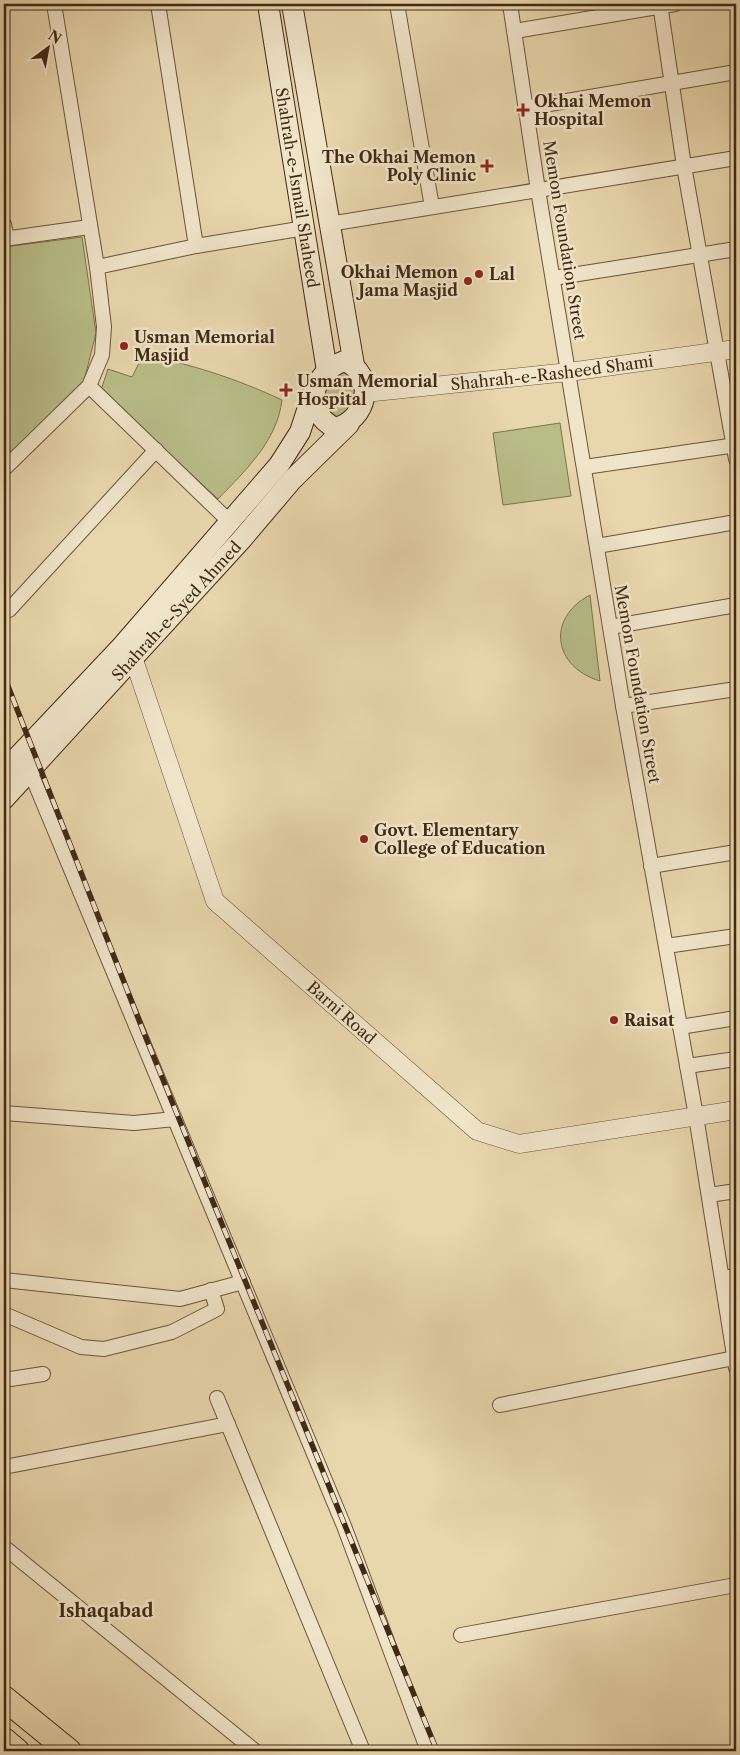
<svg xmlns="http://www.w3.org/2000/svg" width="740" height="1755" font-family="'Libre Caslon Text',serif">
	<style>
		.green { fill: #b8bd88; stroke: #7c744e }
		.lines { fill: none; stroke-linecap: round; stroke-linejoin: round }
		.minor-casing { stroke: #6b553a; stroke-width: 16 }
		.tertiary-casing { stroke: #6b553a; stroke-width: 19 }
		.secondary-casing { stroke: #412a14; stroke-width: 22 }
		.trunk-casing { stroke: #412a14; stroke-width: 26 }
		.minor { stroke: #f0e4c9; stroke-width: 14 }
		.tertiary { stroke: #f0e4c9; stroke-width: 18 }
		.secondary { stroke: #f0e4c9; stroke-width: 20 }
		.trunk { stroke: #e8d6ac; stroke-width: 24 }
		.rail-casing { stroke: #412a14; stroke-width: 5.5 }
		.rail { stroke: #f0e4c9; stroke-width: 4; stroke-dasharray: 11; stroke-linecap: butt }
		.poi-dot { fill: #8f2418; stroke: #f0e4c9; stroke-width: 2 }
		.labels { text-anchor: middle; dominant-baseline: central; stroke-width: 5; stroke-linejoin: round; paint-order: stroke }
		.poi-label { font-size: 16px; font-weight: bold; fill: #412a14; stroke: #f0e4c9; text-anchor: start }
		.street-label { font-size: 16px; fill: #412a14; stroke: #f0e4c9 }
		.neighbourhood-label { font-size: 18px; font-weight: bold; fill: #412a14; stroke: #f0e4c9 }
	</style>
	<rect width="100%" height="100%" fill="#e8d6ac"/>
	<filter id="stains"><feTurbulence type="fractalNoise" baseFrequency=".004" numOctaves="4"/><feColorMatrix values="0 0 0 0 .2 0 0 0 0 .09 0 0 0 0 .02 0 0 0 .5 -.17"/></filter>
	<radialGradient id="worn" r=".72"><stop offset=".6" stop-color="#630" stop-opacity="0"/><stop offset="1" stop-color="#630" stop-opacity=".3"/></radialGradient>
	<g class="green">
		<polygon points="82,237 96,333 83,385 4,458 4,247"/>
		<path d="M 143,355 C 192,364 237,379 282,400 C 277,441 246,470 218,499 L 101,390 L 108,369 L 132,377 Z"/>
		<polygon points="345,370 358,378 355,413 328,422 319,392"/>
		<polygon points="560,423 571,496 503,505 493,433"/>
		<path d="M 590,595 L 600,681 C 553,667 546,618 590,595 Z"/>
	</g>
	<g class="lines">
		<g class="minor-casing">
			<g id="minor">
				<polyline points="158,4 196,246"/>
				<polyline points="397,4 432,207"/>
				<polyline points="510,4 538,190 623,706 696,1116 736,1368"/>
				<polyline points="660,4 684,166 736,459"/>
				<polyline points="515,31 675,4"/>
				<polyline points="526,108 736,72"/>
				<polyline points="4,224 7,239"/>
				<polyline points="329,224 736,158"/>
				<polyline points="4,239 89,227"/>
				<polyline points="97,267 196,246 305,228"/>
				<polyline points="553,278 736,249"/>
				<polyline points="89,386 231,523"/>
				<polyline points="585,467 736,445"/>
				<polyline points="4,469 89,386 102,355 104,327 97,267 54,4"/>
				<polyline points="597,546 736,522"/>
				<polyline points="9,610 156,450"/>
				<polyline points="610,627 736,605"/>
				<polyline points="623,706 736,689"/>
				<polyline points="25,767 30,771 344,1526 428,1751"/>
				<polyline points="651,866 736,852"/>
				<polyline points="666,946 736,936"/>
				<polyline points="680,1027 736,1018"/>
				<polyline points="687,1066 736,1059"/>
				<polyline points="4,1113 134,1123 175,1119"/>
				<polyline points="709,1195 736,1191"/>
				<polyline points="722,1278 736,1276"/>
				<polyline points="4,1280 180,1299 243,1282"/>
				<polyline points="4,1314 81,1347 104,1349 172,1332 217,1309 211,1290"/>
				<polyline points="4,1380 43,1374"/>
				<polyline points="217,1398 363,1751"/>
				<polyline points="500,1405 734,1358"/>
				<polyline points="4,1467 228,1424"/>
				<polyline points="4,1547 255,1751"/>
				<polyline points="461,1635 736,1585"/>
			</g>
		</g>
		<g class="tertiary-casing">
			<g id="tertiary">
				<path id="s1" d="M 365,393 L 569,372 L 736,349"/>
				<path id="s2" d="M 126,650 L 133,657 L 215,901 L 477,1131 L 519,1144 L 736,1110"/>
			</g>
		</g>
		<g class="secondary-casing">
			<g id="secondary">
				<path id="s3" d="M 268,4 L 327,371"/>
				<polyline points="292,4 354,365"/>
				<path d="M 344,361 C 378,374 367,421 335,428 C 301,410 312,373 344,361 Z"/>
				<polyline points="4,771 122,646 279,465 300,432 314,389"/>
				<path id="s4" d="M 4,799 L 242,539 L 292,480 L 349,424"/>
			</g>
		</g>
		<g class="trunk-casing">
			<g id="trunk">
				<polyline points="4,1698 69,1751"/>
				<polyline points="4,1740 17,1751"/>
			</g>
		</g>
		<use href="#minor" class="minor"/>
		<use href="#tertiary" class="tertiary"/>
		<use href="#secondary" class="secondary"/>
		<use href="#trunk" class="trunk"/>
		<g class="rail-casing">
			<polyline id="rail" points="4,676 144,1033 437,1751"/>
		</g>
		<use href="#rail" class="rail"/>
	</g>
	<g class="poi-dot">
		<path d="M520.5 102.5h5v5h5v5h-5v5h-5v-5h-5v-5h5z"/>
		<path d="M484.5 158.5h5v5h5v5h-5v5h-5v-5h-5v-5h5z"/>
		<circle cx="479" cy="274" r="5"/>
		<circle cx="468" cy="281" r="5"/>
		<circle cx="124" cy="346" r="5"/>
		<path d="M283.5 382.5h5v5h5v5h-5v5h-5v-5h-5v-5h5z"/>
		<circle cx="364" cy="839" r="5"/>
		<circle cx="614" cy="1020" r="5"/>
	</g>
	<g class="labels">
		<g class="poi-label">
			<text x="534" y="101">Okhai Memon<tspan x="534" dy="18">Hospital</tspan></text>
			<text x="476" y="157" text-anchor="end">The Okhai Memon<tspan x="476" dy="18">Poly Clinic</tspan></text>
			<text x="458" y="272" text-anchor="end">Okhai Memon<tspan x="458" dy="18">Jama Masjid</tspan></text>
			<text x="489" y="274">Lal</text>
			<text x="134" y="337">Usman Memorial<tspan x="134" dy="18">Masjid</tspan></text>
			<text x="297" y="381">Usman Memorial<tspan x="297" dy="18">Hospital</tspan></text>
			<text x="374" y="830">Govt. Elementary<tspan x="374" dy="18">College of Education</tspan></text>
			<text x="624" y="1020">Raisat</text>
		</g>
		<g class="street-label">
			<text stroke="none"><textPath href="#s3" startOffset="186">Shahrah-e-Ismail Shaheed</textPath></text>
			<text transform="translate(565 240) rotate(81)">Memon Foundation Street</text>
			<text stroke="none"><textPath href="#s1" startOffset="188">Shahrah-e-Rasheed Shami</textPath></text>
			<text stroke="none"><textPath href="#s4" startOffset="255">Shahrah-e-Syed Ahmed</textPath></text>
			<text transform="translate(638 684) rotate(80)">Memon Foundation Street</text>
			<text stroke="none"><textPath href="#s2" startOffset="436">Barni Road</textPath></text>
		</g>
		<g class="neighbourhood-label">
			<text x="106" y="1611">Ishaqabad</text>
		</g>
	</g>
	<rect width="740" height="1755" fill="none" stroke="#e8d6ac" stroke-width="20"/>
	<rect x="5" y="5" width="730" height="1745" fill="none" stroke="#412a14" stroke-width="2.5"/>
	<rect x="10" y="10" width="720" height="1735" fill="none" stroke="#412a14"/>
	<g transform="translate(48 48) rotate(32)" stroke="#f0e4c9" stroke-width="4" paint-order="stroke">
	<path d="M0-4L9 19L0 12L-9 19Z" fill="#412a14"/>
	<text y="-8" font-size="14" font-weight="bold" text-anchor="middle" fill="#412a14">N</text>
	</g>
	<rect width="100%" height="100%" filter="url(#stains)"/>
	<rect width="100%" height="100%" fill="url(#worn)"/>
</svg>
